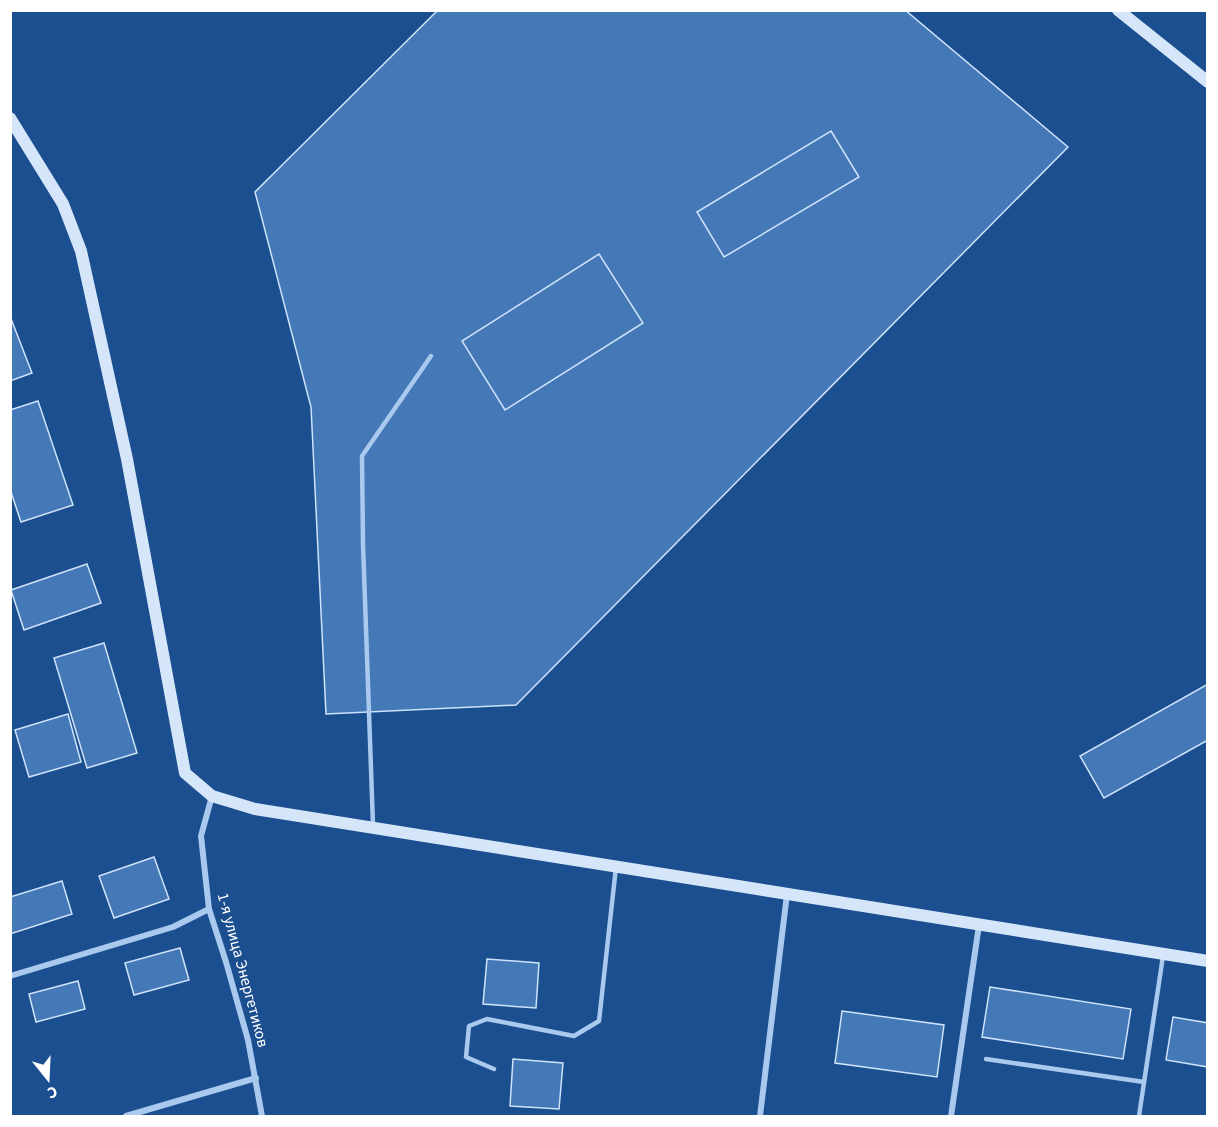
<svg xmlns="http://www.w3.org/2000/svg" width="1218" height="1127" font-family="'Source Sans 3',sans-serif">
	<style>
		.building { fill: #4478b7; stroke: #cfe3fa; stroke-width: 1.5 }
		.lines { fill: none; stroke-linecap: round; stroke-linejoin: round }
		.lane { stroke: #a9c9ee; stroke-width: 4.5 }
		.street { stroke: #a9c9ee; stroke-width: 6 }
		.secondary { stroke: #d6e6fa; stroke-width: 12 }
		.labels { text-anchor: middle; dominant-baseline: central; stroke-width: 5; stroke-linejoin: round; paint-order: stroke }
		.street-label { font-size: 16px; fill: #fff; stroke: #1b4f8f }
	</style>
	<rect width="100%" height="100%" fill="#1b4f8f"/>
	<g class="building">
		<polygon points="438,10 905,10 1068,147 516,705 326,714 311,407 255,192"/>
		<polygon points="831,131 859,177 724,257 697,212"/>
		<polygon points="599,254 643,323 505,410 462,341"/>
		<polygon points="10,316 32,373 10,381"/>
		<polygon points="38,401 73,505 21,522 10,489 10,410"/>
		<polygon points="87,564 101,603 24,630 11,590"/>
		<polygon points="104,643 137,753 87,768 54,658"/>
		<polygon points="1208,684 1208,740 1104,798 1080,756"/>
		<polygon points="68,714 81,762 29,777 15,730"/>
		<polygon points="154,857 169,899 114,918 99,876"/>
		<polygon points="62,881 72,914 10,934 10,897"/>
		<polygon points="180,948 189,980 134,995 125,963"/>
		<polygon points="487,959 539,963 536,1008 483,1004"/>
		<polygon points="78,981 85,1009 36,1022 29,994"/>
		<polygon points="990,987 1131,1009 1123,1059 982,1037"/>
		<polygon points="842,1011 944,1025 937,1077 835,1063"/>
		<polygon points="1173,1017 1208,1023 1208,1067 1166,1060"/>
		<polygon points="513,1059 563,1063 559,1109 510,1106"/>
	</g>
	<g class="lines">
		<g class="lane">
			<polyline points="373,825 363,544 362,456 431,356"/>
			<polyline points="986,1059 1144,1082"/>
			<polyline points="494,1069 466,1057 469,1026 487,1019 574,1036 599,1021 616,867"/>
			<polyline points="1139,1116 1163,956"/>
		</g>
		<g class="street">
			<polyline points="212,796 201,836 209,909 226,962 248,1040 262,1116"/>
			<polyline points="10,976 173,927 209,909"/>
			<polyline points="126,1116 256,1078"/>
			<polyline points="760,1116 787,894"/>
			<polyline points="951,1116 979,925"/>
		</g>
		<g class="secondary">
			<polyline points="1118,10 1208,82"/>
			<polyline points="10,118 63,204 81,251 127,459 185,773 212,796 255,809 1208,961"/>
		</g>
	</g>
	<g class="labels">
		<g class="street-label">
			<text transform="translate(243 970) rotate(75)">1-я улица Энергетиков</text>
		</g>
	</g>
	<rect width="1218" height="1127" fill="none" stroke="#ffffff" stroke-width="24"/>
	<g transform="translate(48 1079) rotate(162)" stroke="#1b4f8f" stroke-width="4.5" paint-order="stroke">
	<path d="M0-4.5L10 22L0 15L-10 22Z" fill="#ffffff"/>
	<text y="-9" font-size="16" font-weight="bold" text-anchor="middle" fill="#ffffff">С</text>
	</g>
</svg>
